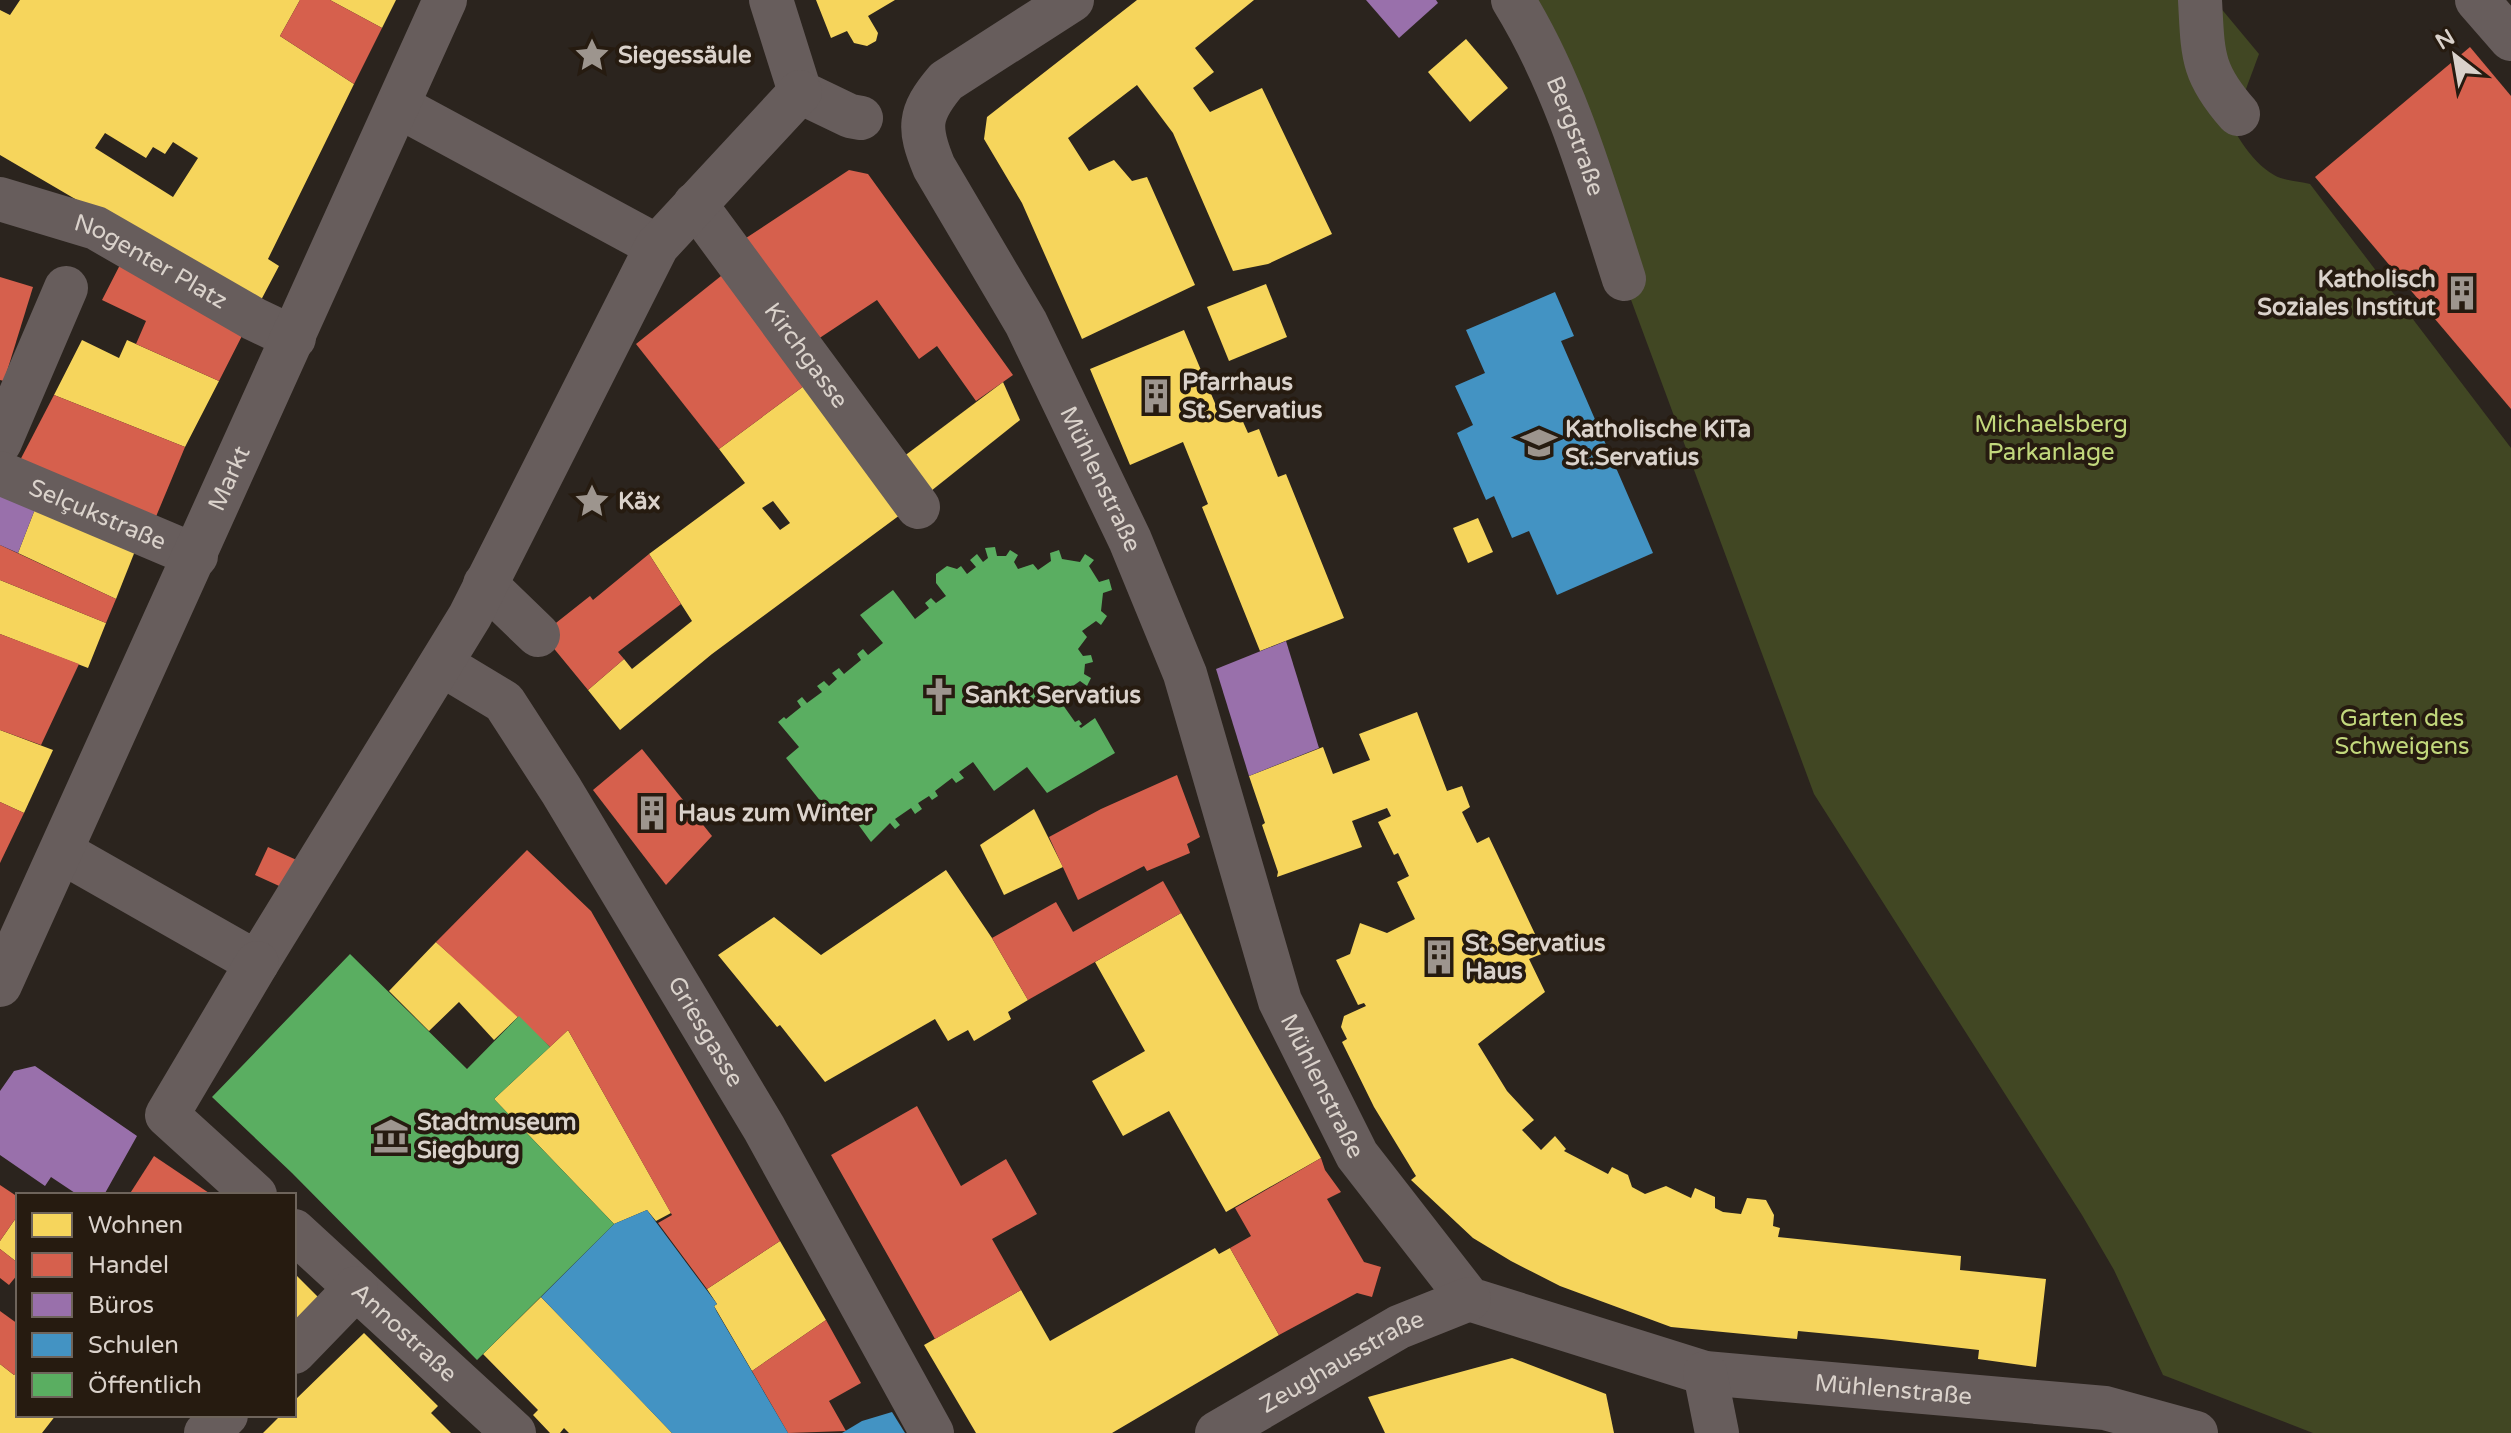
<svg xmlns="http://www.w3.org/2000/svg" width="2511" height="1433" font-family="'Varela Round',sans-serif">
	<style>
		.green { fill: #414723 }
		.homes { fill: #f6d55c; fill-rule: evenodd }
		.shops { fill: #d6604d }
		.offices { fill: #9970ab }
		.schools { fill: #4393c3 }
		.public { fill: #5aae61 }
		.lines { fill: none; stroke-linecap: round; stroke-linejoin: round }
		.minor { stroke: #675d5c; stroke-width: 44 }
		.labels { text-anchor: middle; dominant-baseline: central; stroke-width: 8; stroke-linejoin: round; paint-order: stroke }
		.poi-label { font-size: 24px; font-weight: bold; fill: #dad2cb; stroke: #261b10; text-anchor: start }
		.street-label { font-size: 24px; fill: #dad2cb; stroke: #261b10 }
		.park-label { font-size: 24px; fill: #c2d87c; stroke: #261b10 }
	</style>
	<rect width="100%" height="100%" fill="#2b241e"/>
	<g class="green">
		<path d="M 1520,0 L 2185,0 C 2204,52 2225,146 2274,175 C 2284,181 2299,181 2310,184 L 2511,448 L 2511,1433 L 2313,1433 L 2163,1375 L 2114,1270 L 2082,1215 L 1814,794 Z"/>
		<polygon points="2214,0 2259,54 2243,97 2222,74"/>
	</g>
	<g class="homes">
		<path d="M 20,0 L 300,0 L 280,36 L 354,84 L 268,259 L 279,266 L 260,302 L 147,241 L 0,155 L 0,10 L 10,15 ZM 105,133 L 146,158 L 153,147 L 165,154 L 173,142 L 198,158 L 173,197 L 95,148 Z"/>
		<polygon points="330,0 396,0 382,28"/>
		<polygon points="816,0 895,0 868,16 878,33 876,41 867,46 854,43 847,31 831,38"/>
		<polygon points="1137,0 1254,0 1195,48 1214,72 1193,88 1210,112 1262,88 1332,234 1268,264 1233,271 1173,133 1137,85 1068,138 1089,171 1114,160 1132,181 1147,177 1195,285 1082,339 1022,203 984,139 987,117"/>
		<polygon points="1466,39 1508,88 1470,122 1428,72"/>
		<polygon points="1266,284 1287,337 1229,361 1207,307"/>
		<polygon points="1184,330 1223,422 1240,415 1248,433 1259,429 1278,477 1286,474 1344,618 1260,651 1202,507 1208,504 1183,442 1130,465 1090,369"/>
		<polygon points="82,340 119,358 127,340 219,381 185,447 54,395"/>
		<polygon points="1003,382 1020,420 921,499 895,463"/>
		<path d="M 808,383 L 904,512 L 712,654 L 620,730 L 588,690 L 624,659 L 632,669 L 692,621 L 649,554 L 745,483 L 719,449 ZM 773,501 L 790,523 L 780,530 L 762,508 Z"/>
		<polygon points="35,509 137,546 116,599 18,553"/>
		<polygon points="1478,518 1493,552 1468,563 1453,528"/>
		<polygon points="0,580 106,623 88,668 0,634"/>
		<polygon points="1417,712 1447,791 1462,786 1470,807 1462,812 1477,843 1489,837 1544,953 1529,959 1545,992 1478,1044 1507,1091 1534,1120 1522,1130 1541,1150 1555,1136 1566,1149 1564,1151 1608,1174 1612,1167 1628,1175 1632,1187 1645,1194 1666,1186 1691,1198 1695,1188 1715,1197 1715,1208 1723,1212 1741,1214 1747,1198 1766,1200 1774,1215 1773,1226 1780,1228 1778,1237 1961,1256 1960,1270 2046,1279 2036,1367 1978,1359 1979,1350 1882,1339 1798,1331 1797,1339 1671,1327 1560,1286 1511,1261 1473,1238 1411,1180 1416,1176 1374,1107 1342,1042 1347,1039 1341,1027 1344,1016 1366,1006 1364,1003 1358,1005 1336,960 1350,954 1360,923 1387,933 1415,919 1397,882 1409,876 1398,853 1394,855 1378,822 1391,816 1387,808 1352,821 1362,847 1277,877 1278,872 1262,825 1265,823 1249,776 1323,747 1333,774 1370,760 1359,734"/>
		<polygon points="0,730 53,750 24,813 0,802"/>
		<polygon points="1034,809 1063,867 1004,895 980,845"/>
		<polygon points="946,870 992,938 1028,1000 1008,1012 1011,1019 974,1041 968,1030 948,1041 935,1019 825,1082 780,1025 777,1027 718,955 774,917 821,955"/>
		<polygon points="1181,913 1321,1158 1226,1212 1169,1111 1123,1136 1092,1081 1145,1051 1095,962"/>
		<polygon points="436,942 519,1016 494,1040 459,1002 429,1031 389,991"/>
		<polygon points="568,1030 671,1213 656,1221 647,1210 614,1224 494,1099"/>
		<polygon points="18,1215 18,1263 0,1249 0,1241"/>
		<polygon points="780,1241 826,1320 752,1371 714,1306 717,1304 707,1289"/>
		<polygon points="1215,1248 1219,1254 1230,1248 1279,1335 1112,1433 976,1433 924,1345 1021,1290 1050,1341"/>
		<polygon points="294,1273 322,1301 294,1328"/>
		<polygon points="541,1297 630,1389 672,1433 569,1433 564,1428 560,1433 550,1433 533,1415 538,1410 483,1354"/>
		<polygon points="364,1333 438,1406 431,1413 451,1433 263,1433 281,1415 294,1415 294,1401"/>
		<polygon points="1512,1358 1606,1394 1614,1433 1385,1433 1368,1397"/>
		<polygon points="0,1364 14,1375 18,1370 18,1415 56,1415 42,1433 0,1433"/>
	</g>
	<g class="shops">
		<polygon points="300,0 330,0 382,28 354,84 280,36"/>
		<polygon points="2470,47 2511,96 2511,409 2315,177"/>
		<polygon points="849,170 868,174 1013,375 976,401 937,346 919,359 877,300 812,343 743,240"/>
		<polygon points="122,261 246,328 219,381 136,344 146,321 102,300"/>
		<polygon points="726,272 808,383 719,449 636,344"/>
		<polygon points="0,277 33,287 4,381 0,380"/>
		<polygon points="54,395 185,447 155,519 16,468"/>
		<polygon points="0,545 116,599 106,623 0,580"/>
		<polygon points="649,554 681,604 618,652 624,659 588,690 542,634 590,596 593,600"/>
		<polygon points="0,634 79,664 41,745 0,730"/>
		<polygon points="642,749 712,836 666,885 593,790"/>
		<polygon points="1177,775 1200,837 1187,844 1190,853 1147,871 1144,866 1078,900 1049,837 1101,809"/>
		<polygon points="0,802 24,813 0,863"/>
		<polygon points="268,847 301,862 288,890 255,875"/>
		<polygon points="527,850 591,911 780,1241 707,1289 658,1223 672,1215 568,1030 550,1047 436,942"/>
		<polygon points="1163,881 1181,913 1028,1000 992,938 1056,902 1073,932"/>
		<polygon points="917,1106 961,1186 1006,1159 1037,1214 992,1239 1021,1290 935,1339 831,1155"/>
		<polygon points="154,1156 212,1195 129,1195"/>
		<polygon points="1321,1158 1325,1170 1341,1192 1327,1199 1364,1262 1381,1267 1372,1297 1357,1293 1279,1335 1230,1248 1251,1236 1235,1208"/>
		<polygon points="0,1185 18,1197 18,1215 0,1241"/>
		<polygon points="0,1249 18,1263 18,1274 9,1285 0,1278"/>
		<polygon points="0,1311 18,1324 18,1370 14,1375 0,1364"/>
		<polygon points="826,1320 861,1383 829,1401 846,1431 788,1433 752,1371"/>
	</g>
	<g class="offices">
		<polygon points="1366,0 1436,0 1438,3 1399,38"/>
		<polygon points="0,496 35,509 18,553 0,545"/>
		<polygon points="1286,641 1319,748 1249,776 1216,669"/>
		<polygon points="35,1066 137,1136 104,1195 78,1195 51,1177 45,1186 0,1155 0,1091 14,1071"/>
	</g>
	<g class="schools">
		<polygon points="1555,292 1574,336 1561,341 1653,553 1557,595 1529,531 1512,538 1494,496 1486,500 1457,433 1473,425 1455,386 1485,373 1466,330"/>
		<polygon points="647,1210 717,1304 714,1306 717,1312 788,1433 672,1433 541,1297 614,1224"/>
		<polygon points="892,1412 905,1433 842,1433 862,1421"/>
	</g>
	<g class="public">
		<polygon points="995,547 997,556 1006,556 1010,550 1018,555 1014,562 1018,569 1033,564 1038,570 1051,561 1050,553 1059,550 1062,559 1080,562 1085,554 1094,560 1089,566 1099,582 1109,579 1112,590 1103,593 1101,611 1107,616 1101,625 1096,621 1082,631 1087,637 1078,649 1083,656 1091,655 1093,662 1085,664 1084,674 1091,678 1087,686 1080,681 1073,686 1078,693 1072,698 1066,691 1058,698 1075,722 1079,720 1082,724 1079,726 1081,728 1095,718 1115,753 1047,793 1027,767 994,791 973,762 959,772 964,778 956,783 952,778 935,791 938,796 932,800 929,796 918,803 922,809 915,814 911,808 895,819 900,825 895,829 890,823 871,842 847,809 835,819 826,808 823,809 820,804 822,803 786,758 799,747 778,722 784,717 786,719 801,707 797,701 802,697 807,703 822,692 817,686 824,681 829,686 837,679 832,673 839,668 844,674 861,660 857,654 863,649 868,655 883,643 860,615 893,590 915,619 929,608 925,603 931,598 936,603 946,596 936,583 936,574 947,566 957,569 961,566 967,574 976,567 970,560 977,554 983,562 988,558 985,548"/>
		<polygon points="350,954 467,1069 519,1016 550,1047 494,1099 614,1224 477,1360 292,1173 212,1097"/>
	</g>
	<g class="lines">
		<g class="minor">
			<polyline points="771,0 800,92 850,116 861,118"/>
			<path id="s1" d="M 1072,0 L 946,81 C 918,114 918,128 934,167 L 1026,323 L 1130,540 L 1185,674 L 1280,1001 L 1357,1155 L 1469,1299 L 1705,1373 L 2105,1408 L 2196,1433"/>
			<path id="s2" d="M 1513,0 C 1566,86 1593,183 1624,279"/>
			<path d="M 2200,0 C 2203,54 2201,72 2238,114"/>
			<polyline points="2477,0 2511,39"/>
			<polyline points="398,106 657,246"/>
			<path id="s3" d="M 0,199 L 96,228 L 254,319 L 294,338"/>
			<path id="s4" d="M 695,204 L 918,507"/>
			<polyline points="0,442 66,288"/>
			<path id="s5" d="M 0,473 L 196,556"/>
			<polyline points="485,584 538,635"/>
			<path id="s6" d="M 441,664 L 504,702 L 561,790 L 764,1128 L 932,1433"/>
			<polyline points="62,852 257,963 470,616 657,246 800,92"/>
			<path id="s7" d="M 0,985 L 445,0"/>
			<polyline points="255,1195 167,1115 257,963"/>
			<path id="s8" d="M 294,1231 L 514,1433"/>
			<polyline points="294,1352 356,1288"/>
			<polyline points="1705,1373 1717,1433"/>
			<polyline points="206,1433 226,1415"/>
			<path id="s9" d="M 1217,1433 L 1399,1327 L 1469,1299"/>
		</g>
	</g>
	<defs>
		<g id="sight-bare" transform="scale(2.76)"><path d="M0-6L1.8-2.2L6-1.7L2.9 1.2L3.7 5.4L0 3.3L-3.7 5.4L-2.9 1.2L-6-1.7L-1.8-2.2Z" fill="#9d958e" stroke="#261b10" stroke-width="2.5" paint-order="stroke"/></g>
		<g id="building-bare" transform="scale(2.76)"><path d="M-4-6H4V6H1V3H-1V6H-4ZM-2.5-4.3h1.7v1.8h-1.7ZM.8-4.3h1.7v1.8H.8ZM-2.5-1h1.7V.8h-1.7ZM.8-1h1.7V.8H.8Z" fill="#9d958e" stroke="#261b10" stroke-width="2.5" paint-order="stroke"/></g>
		<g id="school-bare" transform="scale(2.76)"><path d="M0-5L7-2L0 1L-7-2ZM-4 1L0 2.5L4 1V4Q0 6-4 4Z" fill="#9d958e" stroke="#261b10" stroke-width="2.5" paint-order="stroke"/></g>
		<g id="church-bare" transform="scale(2.76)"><path d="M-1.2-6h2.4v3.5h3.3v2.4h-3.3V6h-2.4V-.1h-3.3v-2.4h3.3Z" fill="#9d958e" stroke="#261b10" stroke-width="2.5" paint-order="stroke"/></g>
		<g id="museum-bare" transform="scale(2.76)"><path d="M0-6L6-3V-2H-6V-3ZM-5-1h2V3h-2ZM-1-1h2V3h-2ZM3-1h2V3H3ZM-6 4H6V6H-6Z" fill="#9d958e" stroke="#261b10" stroke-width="2.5" paint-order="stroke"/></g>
	</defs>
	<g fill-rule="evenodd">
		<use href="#sight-bare" x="592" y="55"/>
		<use href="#building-bare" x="2462" y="293"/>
		<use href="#building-bare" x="1156" y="396"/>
		<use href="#school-bare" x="1539" y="443"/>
		<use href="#sight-bare" x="592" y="501"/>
		<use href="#church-bare" x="939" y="695"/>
		<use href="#building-bare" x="652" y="813"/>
		<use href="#building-bare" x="1439" y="957"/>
		<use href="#museum-bare" x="391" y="1136"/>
	</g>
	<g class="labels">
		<g class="poi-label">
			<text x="618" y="55">Siegessäule</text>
			<text x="2436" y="279" text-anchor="end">Katholisch<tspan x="2436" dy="28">Soziales Institut</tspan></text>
			<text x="1182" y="382">Pfarrhaus<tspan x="1182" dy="28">St. Servatius</tspan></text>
			<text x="1565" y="429">Katholische KiTa<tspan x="1565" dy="28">St.Servatius</tspan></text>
			<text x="618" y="501">Käx</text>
			<text x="965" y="695">Sankt Servatius</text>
			<text x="678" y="813">Haus zum Winter</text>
			<text x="1465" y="943">St. Servatius<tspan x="1465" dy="28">Haus</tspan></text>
			<text x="417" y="1122">Stadtmuseum<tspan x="417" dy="28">Siegburg</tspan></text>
		</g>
		<g class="street-label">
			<text stroke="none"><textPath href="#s2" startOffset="150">Bergstraße</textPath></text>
			<text stroke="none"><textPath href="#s3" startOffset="164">Nogenter Platz</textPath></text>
			<text stroke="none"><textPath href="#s4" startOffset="188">Kirchgasse</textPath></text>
			<text stroke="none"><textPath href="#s7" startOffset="556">Markt</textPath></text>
			<text stroke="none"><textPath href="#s1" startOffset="598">Mühlenstraße</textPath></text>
			<text stroke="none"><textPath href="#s5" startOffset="106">Selçukstraße</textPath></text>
			<text stroke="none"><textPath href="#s6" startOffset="460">Griesgasse</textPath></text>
			<text stroke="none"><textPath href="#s1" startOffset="1246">Mühlenstraße</textPath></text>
			<text stroke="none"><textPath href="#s8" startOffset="150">Annostraße</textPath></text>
			<text stroke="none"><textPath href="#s9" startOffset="144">Zeughausstraße</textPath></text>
			<text stroke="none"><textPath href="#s1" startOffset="1942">Mühlenstraße</textPath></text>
		</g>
		<g class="park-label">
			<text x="2051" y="424">Michaelsberg<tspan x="2051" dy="28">Parkanlage</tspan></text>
			<text x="2402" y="718">Garten des<tspan x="2402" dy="28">Schweigens</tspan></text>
		</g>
	</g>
	<rect x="16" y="1193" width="280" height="224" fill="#261b10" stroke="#6e645b" stroke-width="2"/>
	<rect x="32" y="1213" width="40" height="24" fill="#f6d55c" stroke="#6e645b" stroke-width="2"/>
	<text x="88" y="1233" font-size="24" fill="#dad2cb">Wohnen</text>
	<rect x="32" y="1253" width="40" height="24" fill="#d6604d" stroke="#6e645b" stroke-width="2"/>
	<text x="88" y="1273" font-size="24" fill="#dad2cb">Handel</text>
	<rect x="32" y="1293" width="40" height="24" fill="#9970ab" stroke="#6e645b" stroke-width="2"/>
	<text x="88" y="1313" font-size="24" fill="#dad2cb">Büros</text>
	<rect x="32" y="1333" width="40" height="24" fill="#4393c3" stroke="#6e645b" stroke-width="2"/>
	<text x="88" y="1353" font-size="24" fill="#dad2cb">Schulen</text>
	<rect x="32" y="1373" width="40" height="24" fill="#5aae61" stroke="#6e645b" stroke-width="2"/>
	<text x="88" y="1393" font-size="24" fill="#dad2cb">Öffentlich</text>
	<g transform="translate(2455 56) rotate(329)" stroke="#261b10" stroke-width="6" paint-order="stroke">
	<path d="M0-6L14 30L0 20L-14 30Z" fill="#dad2cb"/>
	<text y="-12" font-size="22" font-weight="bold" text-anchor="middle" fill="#dad2cb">N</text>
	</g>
</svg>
